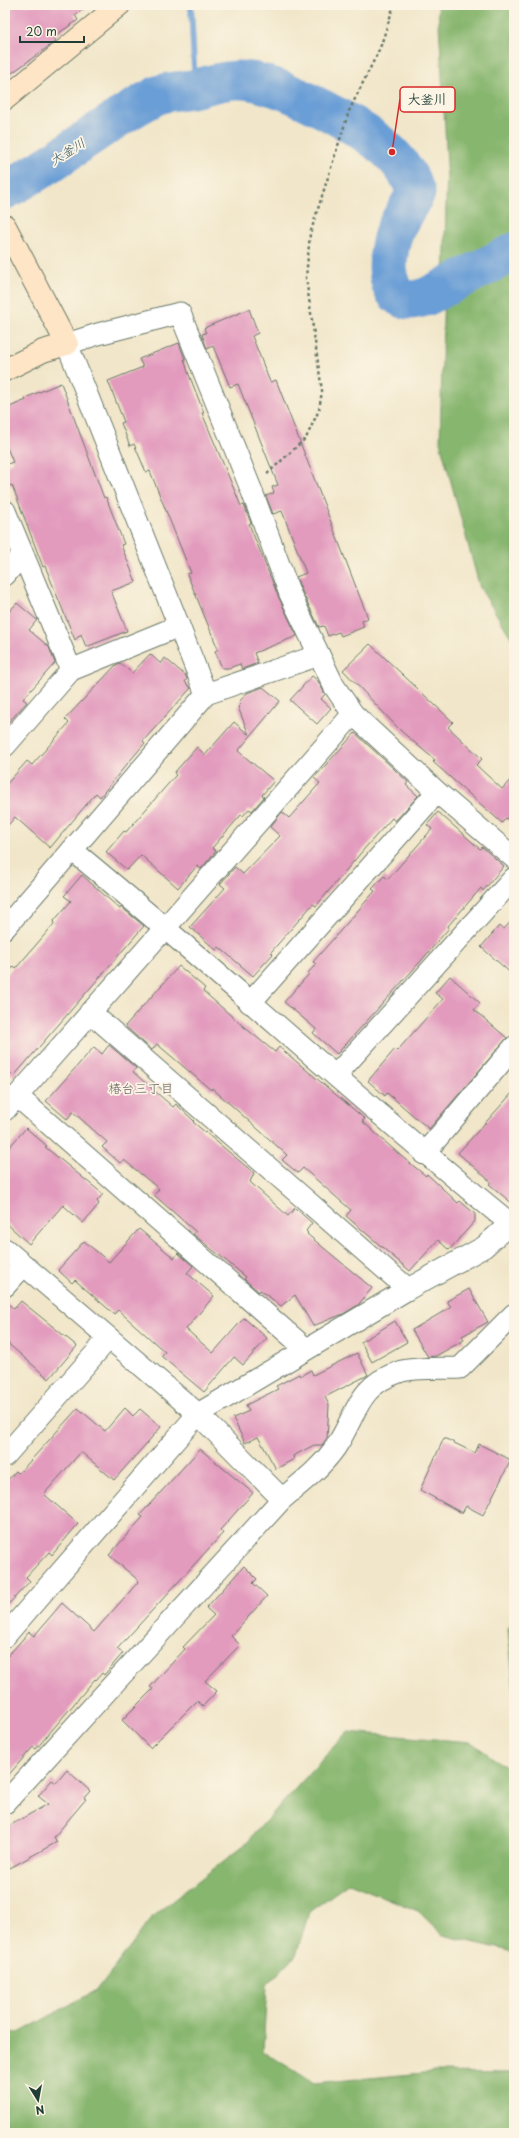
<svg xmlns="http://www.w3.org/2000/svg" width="519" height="2138" font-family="'Playpen Sans','Klee One',sans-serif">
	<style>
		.forest { fill: #87b66e; stroke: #537a51 }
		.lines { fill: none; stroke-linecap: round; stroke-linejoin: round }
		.stream { stroke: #6a9ed6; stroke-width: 6 }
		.river { stroke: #6a9ed6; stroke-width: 39 }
		.building { fill: #e29abd }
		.street-casing { stroke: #687868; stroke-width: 23 }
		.secondary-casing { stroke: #687868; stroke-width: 24 }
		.path { stroke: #687868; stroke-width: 2.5; stroke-dasharray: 3 3; stroke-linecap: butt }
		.street { stroke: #fff; stroke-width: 21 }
		.secondary { stroke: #fee5c5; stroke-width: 22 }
		.labels { text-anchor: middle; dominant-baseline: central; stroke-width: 3.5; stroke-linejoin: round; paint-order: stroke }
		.water-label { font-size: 13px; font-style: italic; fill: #365a65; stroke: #fcf5e5 }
		.neighbourhood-label { font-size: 13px; fill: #635e64; stroke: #fcf5e5 }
		.leader { fill: none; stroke: #d62828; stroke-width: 1.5 }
		.callout-dot { fill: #d62828; stroke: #fcf5e5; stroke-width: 1.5 }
		.callout { fill: #fcf5e5; stroke: #d62828; stroke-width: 1.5 }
		.callout-label { font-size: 13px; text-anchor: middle; font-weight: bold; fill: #1f3d34 }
	</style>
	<rect width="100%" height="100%" fill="#fcf5e5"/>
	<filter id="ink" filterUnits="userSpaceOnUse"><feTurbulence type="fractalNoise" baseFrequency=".025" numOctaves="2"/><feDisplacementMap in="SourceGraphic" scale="8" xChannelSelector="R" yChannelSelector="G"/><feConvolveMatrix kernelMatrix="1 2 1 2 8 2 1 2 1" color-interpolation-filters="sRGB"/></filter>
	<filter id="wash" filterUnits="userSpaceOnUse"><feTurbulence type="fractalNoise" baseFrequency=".012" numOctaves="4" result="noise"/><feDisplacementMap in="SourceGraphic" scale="16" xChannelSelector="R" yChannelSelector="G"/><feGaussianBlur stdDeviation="0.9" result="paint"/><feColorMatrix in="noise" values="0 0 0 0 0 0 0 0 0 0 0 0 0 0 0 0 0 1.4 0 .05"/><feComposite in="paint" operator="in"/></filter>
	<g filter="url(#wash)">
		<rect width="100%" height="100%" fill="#f1e6c9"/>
		<g class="forest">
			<polygon points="438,5 514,5 514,642 480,588 440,442 447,165"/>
			<polygon points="514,1620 514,1692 508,1629"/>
			<polygon points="347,1732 471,1742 514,1773 514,1952 443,1935 418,1911 349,1883 309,1912 296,1955 267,1985 263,2051 314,2083 434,2072 514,2073 514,2133 5,2133 5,2032 19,2033 98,1989 153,1916 244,1845"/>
		</g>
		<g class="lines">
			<polyline class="stream" points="191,5 195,88"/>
			<path class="river" d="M 5,190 C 57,164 102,124 154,97 C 164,91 180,91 192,89 C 206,86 222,80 237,80 C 267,79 312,103 338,117 C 371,135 404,156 416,193 C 409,205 401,217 395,230 C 387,248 380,300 411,300 C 416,300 421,298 426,297 L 514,252"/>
		</g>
		<g id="blocks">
			<g class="building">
				<polygon points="5,5 89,5 75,15 78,20 53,37 56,41 5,78"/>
				<polygon points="249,309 258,333 252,336 270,382 276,380 368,618 362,621 364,627 341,636 339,632 328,636 324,626 319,627 301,589 296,577 306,573 282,511 273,514 266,496 274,493 272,487 278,485 238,384 230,387 213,346 207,349 202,334 206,333 204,328"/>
				<polygon points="179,343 185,359 184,359 188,372 204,413 202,413 241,506 244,505 251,523 249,524 279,598 297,636 254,653 258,663 242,669 240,664 229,668 222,668 215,651 218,649 187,574 191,573 150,471 146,472 134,444 130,446 121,423 124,422 108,381 143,367 139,359"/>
				<polygon points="61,383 104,498 106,497 124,544 121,545 136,582 111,591 127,631 86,647 81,634 75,640 45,566 43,567 12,485 9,486 5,475 5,465 13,462 5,443 5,409 26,400 25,398"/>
				<polygon points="17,603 37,620 29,630 49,647 55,663 23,699 27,702 5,726 5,616"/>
				<polygon points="370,644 453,722 448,727 482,759 476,765 502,789 514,776 514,825 506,818 502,823 433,762 435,760 401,731 343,670"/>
				<polygon points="150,654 161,664 165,658 186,676 187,679 185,682 191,688 143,741 145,743 122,770 100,797 96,793 50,848 15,817 5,829 5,786 27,761 32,765 69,723 65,719 116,665 120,663 132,673"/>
				<polygon points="312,676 318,681 325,694 321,699 331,708 317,724 290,700"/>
				<polygon points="263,687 280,701 238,751 274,781 262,795 264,797 252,811 249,809 243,816 241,815 212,848 216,851 201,869 197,866 178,888 141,855 127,870 106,852 124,831 126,832 176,775 174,773 197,747 205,755 234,722 249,735 238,707 241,704 239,702 247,693"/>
				<polygon points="355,733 408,782 406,785 418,796 395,821 392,818 365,848 316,906 313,904 271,952 273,954 253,976 219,947 216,950 190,927 225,888 220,884 235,867 243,874 280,836 270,827 282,812 289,818 320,783 314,778"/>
				<polygon points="438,812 480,849 482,847 504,866 483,891 481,888 448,926 449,928 421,961 337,1054 313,1033 316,1029 284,1002 309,974 308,973 316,964 313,962 375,891 372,889 384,876 388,879 432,829 427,825"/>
				<polygon points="82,875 120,909 121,907 144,926 14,1076 5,1068 5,977 14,966 16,968 54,924 53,922 71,901 64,896"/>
				<polygon points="514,918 514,976 481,947 499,926 504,929"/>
				<polygon points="179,966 205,988 203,991 244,1027 275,1052 279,1047 365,1119 362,1121 401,1156 426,1176 427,1174 458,1203 460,1201 475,1214 475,1221 449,1250 438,1240 410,1271 346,1216 351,1210 303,1168 298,1173 282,1160 287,1155 212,1088 211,1090 157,1044 152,1050 125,1026"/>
				<polygon points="450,976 480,1003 474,1010 507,1038 429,1129 393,1098 387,1093 385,1096 368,1081 395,1049 397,1051 443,999 435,993"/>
				<polygon points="109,1045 136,1068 133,1072 173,1107 176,1104 194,1121 193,1122 254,1173 250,1182 288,1216 295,1208 312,1223 306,1231 308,1233 307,1234 372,1288 358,1305 343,1314 313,1326 295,1295 281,1306 260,1290 259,1292 244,1279 246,1277 193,1234 196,1232 154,1195 159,1189 124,1160 120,1163 102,1147 107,1142 73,1112 67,1119 46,1101 94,1047 102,1054"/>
				<polygon points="514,1091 514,1205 489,1184 491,1182 458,1153"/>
				<polygon points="26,1128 47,1146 45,1147 103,1194 97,1201 99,1204 83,1223 63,1205 29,1244 5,1222 5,1152"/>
				<polygon points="139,1229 174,1258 178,1253 193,1266 187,1273 214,1296 186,1329 213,1353 244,1318 267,1338 243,1365 234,1357 204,1392 161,1356 165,1352 118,1310 114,1314 75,1280 72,1283 58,1270 84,1241 109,1262"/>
				<polygon points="469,1289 488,1322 462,1336 464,1340 436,1356 428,1357 412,1330 451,1307 447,1301"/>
				<polygon points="5,1301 14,1309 21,1301 77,1346 49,1379 5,1341"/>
				<polygon points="395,1321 407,1342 372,1362 361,1342"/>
				<polygon points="357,1353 368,1375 325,1397 329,1405 327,1438 322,1445 314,1445 293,1456 294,1459 276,1469 258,1437 245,1443 233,1418 249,1411 246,1405 278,1389 276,1386 299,1374 300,1376 311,1370 313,1375"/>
				<polygon points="78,1408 105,1431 125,1408 133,1416 140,1409 161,1427 114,1480 81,1452 44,1494 78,1524 52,1555 49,1552 26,1577 30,1581 5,1608 5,1483 16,1471 18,1473 22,1470"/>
				<polygon points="444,1438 475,1453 479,1444 511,1460 483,1515 466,1506 462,1513 420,1490"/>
				<polygon points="200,1449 253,1493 220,1530 223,1533 117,1649 123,1653 104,1675 102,1673 96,1680 95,1679 36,1749 33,1747 5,1779 5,1659 29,1632 34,1636 62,1603 94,1632 139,1581 109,1555 143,1517 140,1515"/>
				<polygon points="244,1566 257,1579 253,1583 267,1596 231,1636 240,1645 205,1681 217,1691 203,1706 197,1701 150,1748 122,1720 153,1689 150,1687 185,1649 183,1647 214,1615 206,1608"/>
				<polygon points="67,1770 90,1791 84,1798 86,1799 54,1837 57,1842 10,1868 5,1859 5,1828 48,1804 38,1796 52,1780 56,1783"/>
			</g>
		</g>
	</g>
	<g filter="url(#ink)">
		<use href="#blocks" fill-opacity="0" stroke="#687868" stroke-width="1"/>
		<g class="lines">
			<g class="street-casing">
				<g id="street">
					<polyline points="5,511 71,670"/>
					<polyline points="5,575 23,554"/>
					<polyline points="206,694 67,344 98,334 180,313 251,489 290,594 334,686 353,714 437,792 514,858"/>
					<polyline points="5,746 71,670 179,626"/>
					<path d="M 72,850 C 221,972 361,1103 511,1224"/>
					<polyline points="5,928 206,694 319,655"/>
					<polyline points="250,1003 437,792"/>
					<polyline points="90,1012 408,1289"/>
					<polyline points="336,1075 514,878"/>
					<polyline points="17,1096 306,1349"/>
					<polyline points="5,1110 353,714"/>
					<polyline points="424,1154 514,1047"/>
					<polyline points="5,1249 198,1414 282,1499"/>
					<polyline points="5,1286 24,1265"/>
					<polyline points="5,1456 109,1338"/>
					<polyline points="5,1636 198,1414 408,1289 484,1247 514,1220"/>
					<path d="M 5,1803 L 282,1499 C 301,1483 320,1469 335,1448 C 357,1416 356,1386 399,1372 C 413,1367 444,1369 460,1368 L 514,1314"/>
				</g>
			</g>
			<g class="secondary-casing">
				<g id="secondary">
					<polyline points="5,99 119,5"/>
					<polyline points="5,226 67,344 43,351 5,370"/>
				</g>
			</g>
			<polyline class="path" points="267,474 306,438 319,410 322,391 306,278 310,234 349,111 380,48 394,5"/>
			<use href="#street" class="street"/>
			<use href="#secondary" class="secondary"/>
		</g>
	</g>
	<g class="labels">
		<g class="water-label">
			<text transform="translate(67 151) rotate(-32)">大釜川</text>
		</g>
		<g class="neighbourhood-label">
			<text x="141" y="1087">椿台三丁目</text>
		</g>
	</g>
	<path class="leader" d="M392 152L400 99"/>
	<circle class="callout-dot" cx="392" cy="152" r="4"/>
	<rect class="callout" x="400" y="87" width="55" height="25" rx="4"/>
	<g class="callout-label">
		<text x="427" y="104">大釜川</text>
	</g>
	<rect width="519" height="2138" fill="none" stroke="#fcf5e5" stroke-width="20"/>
	<g transform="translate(38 2100) rotate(169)" stroke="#fcf5e5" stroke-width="3" paint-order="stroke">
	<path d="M0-3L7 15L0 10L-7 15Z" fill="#1f3d34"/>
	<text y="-6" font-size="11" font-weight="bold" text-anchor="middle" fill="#1f3d34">N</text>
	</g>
	<path d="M20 36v6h64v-6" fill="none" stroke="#1f3d34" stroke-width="2"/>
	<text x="26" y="36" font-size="12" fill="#1f3d34" stroke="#fcf5e5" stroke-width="3" paint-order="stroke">20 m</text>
</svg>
